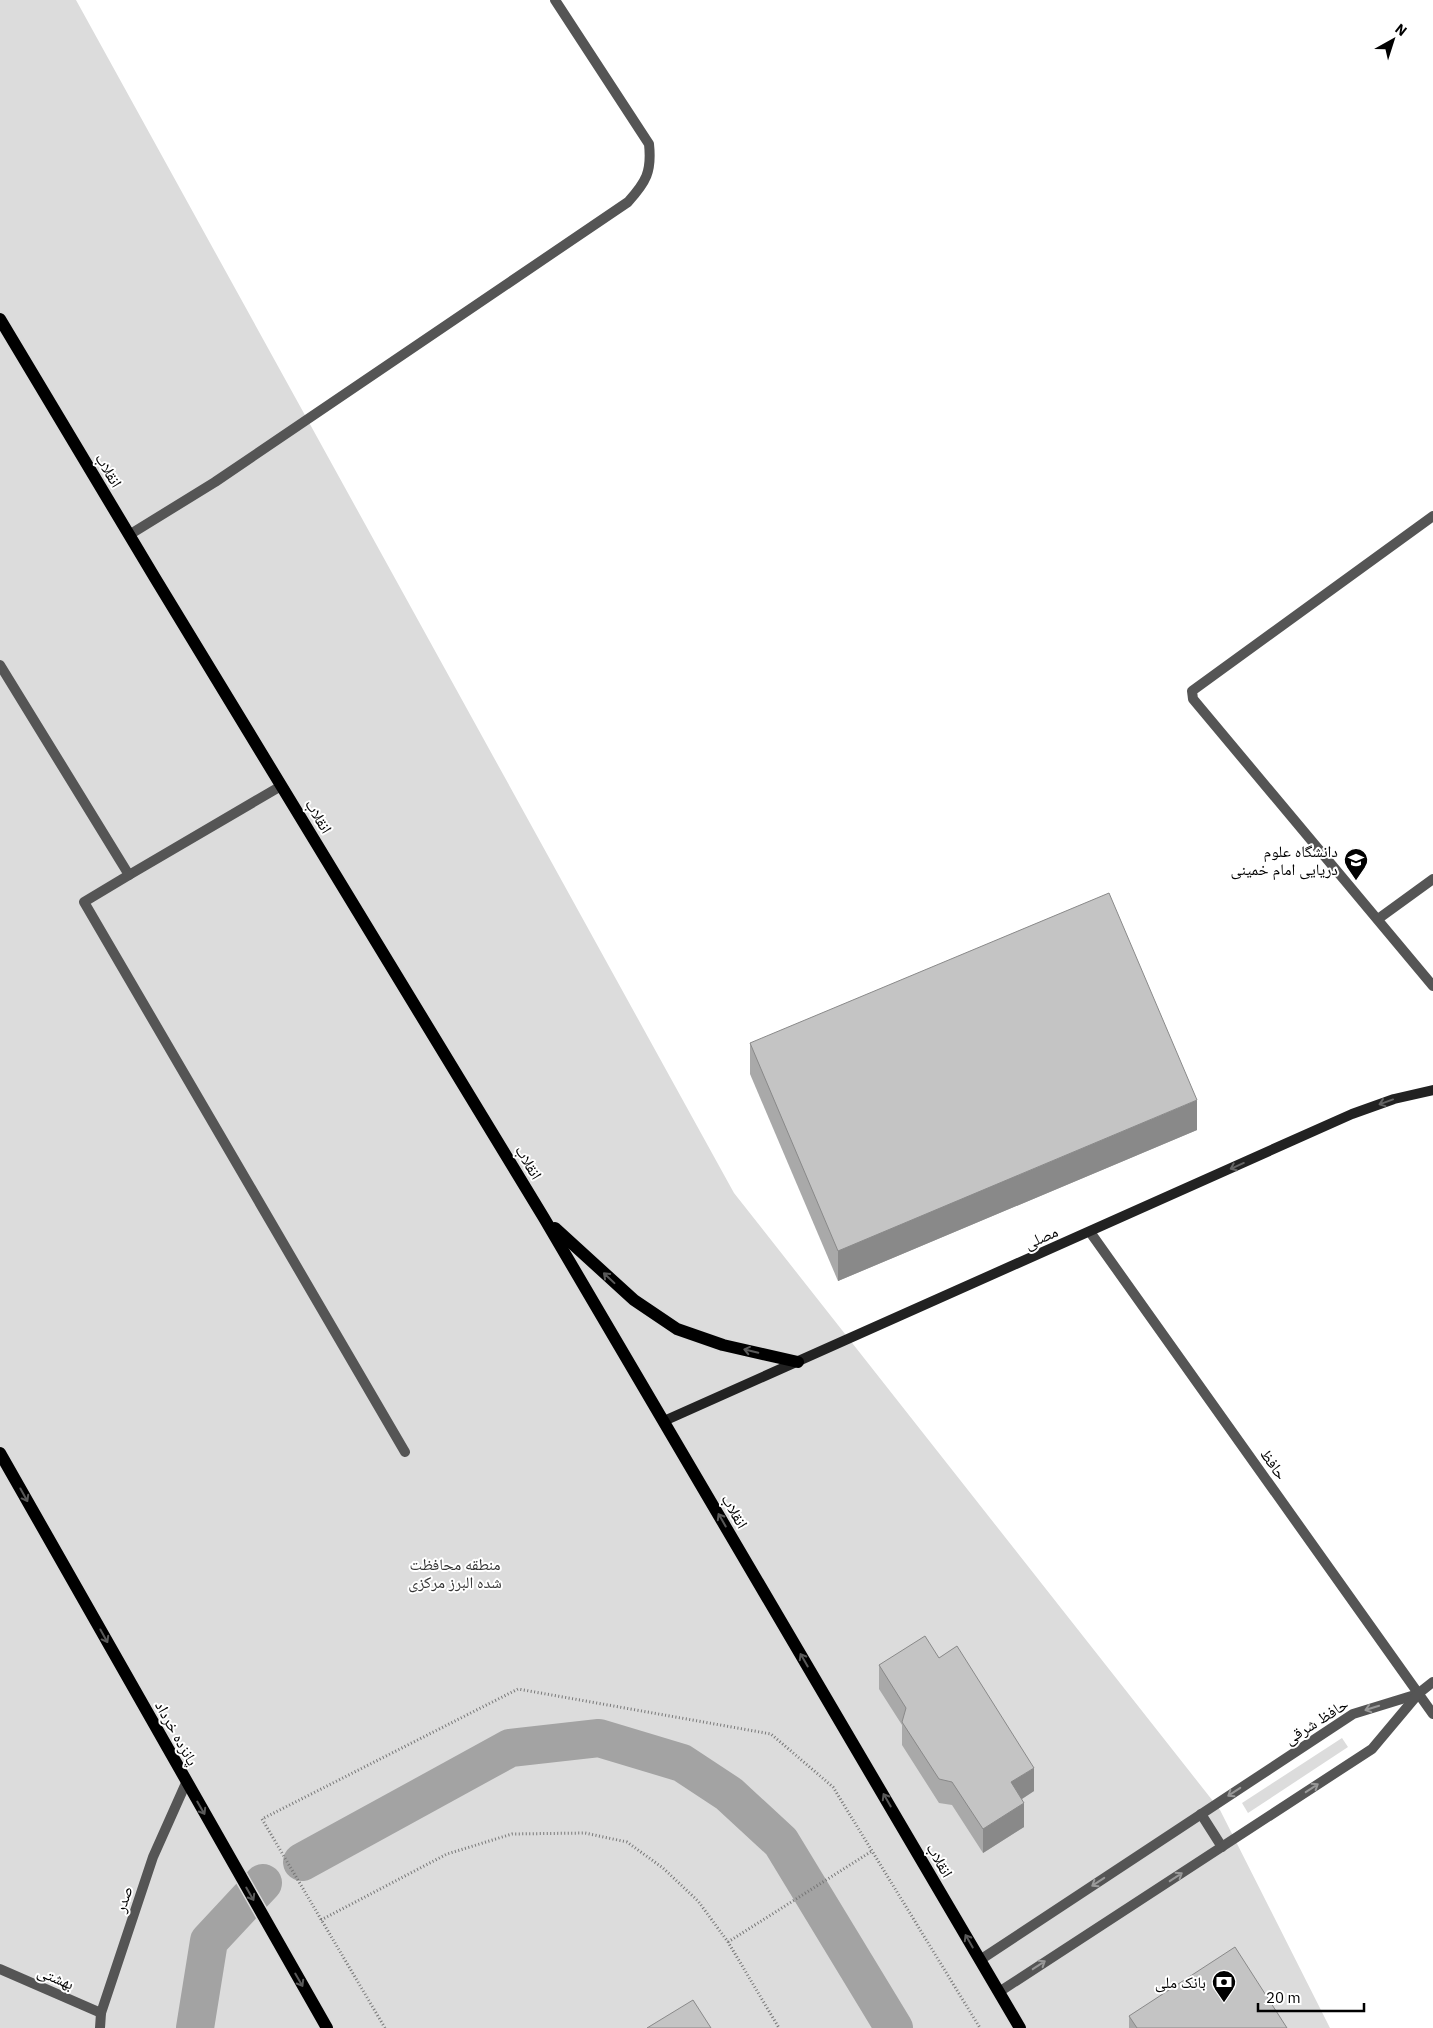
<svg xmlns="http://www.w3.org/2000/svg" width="1433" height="2028" font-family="'IBM Plex Sans','Noto Naskh Arabic',sans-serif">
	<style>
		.green { fill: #dcdcdc }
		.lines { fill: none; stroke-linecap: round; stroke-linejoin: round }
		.canal { stroke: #a3a3a3; stroke-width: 38 }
		.primary-casing { stroke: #dbdbdb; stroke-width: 15 }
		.path { stroke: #777; stroke-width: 3; stroke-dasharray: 1 2.5; stroke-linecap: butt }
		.lane { stroke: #555; stroke-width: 10 }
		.street { stroke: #555; stroke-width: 10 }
		.secondary { stroke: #222; stroke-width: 10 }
		.primary { stroke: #000; stroke-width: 12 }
		.wall { fill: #a9a9a9 }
		.shaded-wall { fill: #898989 }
		.building { fill: #c4c4c4; stroke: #898989 }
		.oneway { stroke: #646464 }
		.oneway2 { stroke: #595959 }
		.oneway3 { stroke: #999 }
		.labels { text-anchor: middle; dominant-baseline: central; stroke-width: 4; stroke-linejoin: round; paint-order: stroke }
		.street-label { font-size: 16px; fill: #000; stroke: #fff }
		.poi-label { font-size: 16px; fill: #000; stroke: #fff; text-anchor: end }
		.park-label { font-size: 16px; fill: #333; stroke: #fff }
	</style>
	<rect width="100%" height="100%" fill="#fff"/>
	<g class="green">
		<polygon points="0,0 76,0 734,1193 1220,1810 1330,2028 0,2028"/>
		<polygon points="1342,1738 1348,1747 1248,1813 1242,1803"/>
	</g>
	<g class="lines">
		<g class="canal">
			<polyline points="302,1862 510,1748 599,1738 682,1763 729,1794 781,1842 894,2028"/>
			<polyline points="195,2028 209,1941 263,1883"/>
		</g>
		<g class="primary-casing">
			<g id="primary">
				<polyline points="0,319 155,578 544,1218 1020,2028"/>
				<polyline points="555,1228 634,1300 677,1329 723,1345 798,1362"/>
				<polyline points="0,1453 327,2028"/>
			</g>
		</g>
		<g class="path">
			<polyline points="321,1920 447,1854 512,1834 585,1833 627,1842 663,1868 698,1901 728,1942 779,2028"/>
			<polyline points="728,1942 872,1851"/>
			<polyline points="385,2028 262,1819 518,1689 771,1734 833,1787 980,2028"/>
		</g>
		<g class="lane">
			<polyline points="1433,516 1192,691 1193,699 1433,986"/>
			<path d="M 129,535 L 215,482 L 628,202 C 646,182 652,172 649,144 L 555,0"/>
			<polyline points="0,665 129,875 281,786"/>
			<polyline points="129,875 84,902 405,1452"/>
			<polyline points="1378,919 1433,879"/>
		</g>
		<g class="street">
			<polyline points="1090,1232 1433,1714"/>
			<polyline points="1201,1814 1222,1847"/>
			<polyline points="980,1960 1353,1714 1418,1694"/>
			<polyline points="0,1969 101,2013"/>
			<polyline points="999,1992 1372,1749 1419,1693 1433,1682"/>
			<polyline points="100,2028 101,2013 153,1857 186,1783"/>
		</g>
		<polyline class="secondary" points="664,1421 1352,1114 1394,1099 1433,1090"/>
		<use href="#primary" class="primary"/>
	</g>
	<g class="wall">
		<polygon points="750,1043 1197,1130 838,1281 750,1074"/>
		<polygon points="939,1658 1034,1791 1022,1799 1024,1827 983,1853 952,1805 939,1803 902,1745 902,1725 879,1689 879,1665"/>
		<polygon points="1129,2016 1287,2028 1129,2028"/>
	</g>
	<g class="shaded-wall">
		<polygon points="1197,1100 1197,1130 838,1281 838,1251"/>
		<polygon points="1034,1768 1034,1791 1011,1806 1011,1782"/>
		<polygon points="1024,1803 1024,1827 983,1853 983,1829"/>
	</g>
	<g class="building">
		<polygon points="1109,893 1197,1100 838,1251 750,1043"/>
		<polygon points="925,1636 939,1658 957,1646 1034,1768 1011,1782 1024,1803 983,1829 952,1782 939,1779 902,1722 906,1708 879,1665"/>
		<polygon points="1235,1947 1287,2028 1137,2028 1129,2016"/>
		<polygon points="693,2000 711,2028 647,2028"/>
	</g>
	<defs><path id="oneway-shaft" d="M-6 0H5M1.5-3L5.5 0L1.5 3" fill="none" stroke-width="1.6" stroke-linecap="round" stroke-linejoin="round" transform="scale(1.25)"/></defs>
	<g class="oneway">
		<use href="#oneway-shaft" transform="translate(1386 1102) rotate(160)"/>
		<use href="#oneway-shaft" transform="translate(1237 1166) rotate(156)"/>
	</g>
	<g class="oneway2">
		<use href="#oneway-shaft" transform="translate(609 1278) rotate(-137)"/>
		<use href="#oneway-shaft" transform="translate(751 1351) rotate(-167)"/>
		<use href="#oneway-shaft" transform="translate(24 1495) rotate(61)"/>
		<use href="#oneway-shaft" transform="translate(722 1520) rotate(-120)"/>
		<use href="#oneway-shaft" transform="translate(104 1636) rotate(61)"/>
		<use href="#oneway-shaft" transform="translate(804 1660) rotate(-120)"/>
		<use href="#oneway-shaft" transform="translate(887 1800) rotate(-120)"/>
		<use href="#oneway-shaft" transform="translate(201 1808) rotate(60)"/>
		<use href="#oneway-shaft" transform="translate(250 1894) rotate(60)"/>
		<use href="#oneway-shaft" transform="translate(969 1941) rotate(-120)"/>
		<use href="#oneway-shaft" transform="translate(299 1980) rotate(60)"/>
	</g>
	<g class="oneway3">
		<use href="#oneway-shaft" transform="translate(1372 1708) rotate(163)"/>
		<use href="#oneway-shaft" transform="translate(1312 1788) rotate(-33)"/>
		<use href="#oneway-shaft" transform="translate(1234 1792) rotate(147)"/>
		<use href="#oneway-shaft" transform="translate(1176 1877) rotate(-33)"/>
		<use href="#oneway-shaft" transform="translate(1098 1882) rotate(147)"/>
		<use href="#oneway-shaft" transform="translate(1039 1965) rotate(-33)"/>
	</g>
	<defs>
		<g id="university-pin" transform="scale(1.25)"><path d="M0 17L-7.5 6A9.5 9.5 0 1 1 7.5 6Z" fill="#000" stroke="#fff"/><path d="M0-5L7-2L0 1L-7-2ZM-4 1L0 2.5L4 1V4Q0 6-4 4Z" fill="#fff"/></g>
		<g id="bank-pin" transform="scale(1.25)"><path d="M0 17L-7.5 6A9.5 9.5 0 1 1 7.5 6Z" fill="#000" stroke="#fff"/><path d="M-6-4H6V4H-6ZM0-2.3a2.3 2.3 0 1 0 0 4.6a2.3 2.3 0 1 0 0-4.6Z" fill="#fff"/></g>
	</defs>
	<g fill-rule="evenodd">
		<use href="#university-pin" x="1356" y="860"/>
		<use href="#bank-pin" x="1224" y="1982"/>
	</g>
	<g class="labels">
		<g class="street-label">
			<text transform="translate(109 470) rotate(59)">انقلاب</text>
			<text transform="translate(319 816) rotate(59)">انقلاب</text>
			<text transform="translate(529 1162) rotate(59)">انقلاب</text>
			<text transform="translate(1041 1237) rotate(-24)">مصلی</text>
			<text transform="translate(1274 1464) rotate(55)">حافظ</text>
			<text transform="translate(735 1511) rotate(60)">انقلاب</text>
			<text transform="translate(1316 1721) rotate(-32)">حافظ شرقی</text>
			<text transform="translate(177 1733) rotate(61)">پانزده خرداد</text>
			<text transform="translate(940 1860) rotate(60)">انقلاب</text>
			<text transform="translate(123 1899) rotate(-72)">صدر</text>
			<text transform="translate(56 1977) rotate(23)">بهشتی</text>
		</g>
		<g class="poi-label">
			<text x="1338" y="851">دانشگاه علوم<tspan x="1338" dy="18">دریایی امام خمینی</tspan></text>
			<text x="1206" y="1982">بانک ملی</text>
		</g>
		<g class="park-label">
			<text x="455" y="1564">منطقه محافظت<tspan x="455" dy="18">شده البرز مرکزی</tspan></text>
		</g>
	</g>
	<g transform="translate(1393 40) rotate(39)" stroke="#ffffff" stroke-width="4" paint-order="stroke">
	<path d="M0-4L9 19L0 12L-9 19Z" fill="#000000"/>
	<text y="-8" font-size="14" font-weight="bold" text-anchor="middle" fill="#000000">N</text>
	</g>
	<path d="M1258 2003v8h106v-8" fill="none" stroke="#000000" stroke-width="2.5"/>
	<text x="1266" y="2003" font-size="15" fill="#000000" stroke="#ffffff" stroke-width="4" paint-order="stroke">20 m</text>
</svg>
